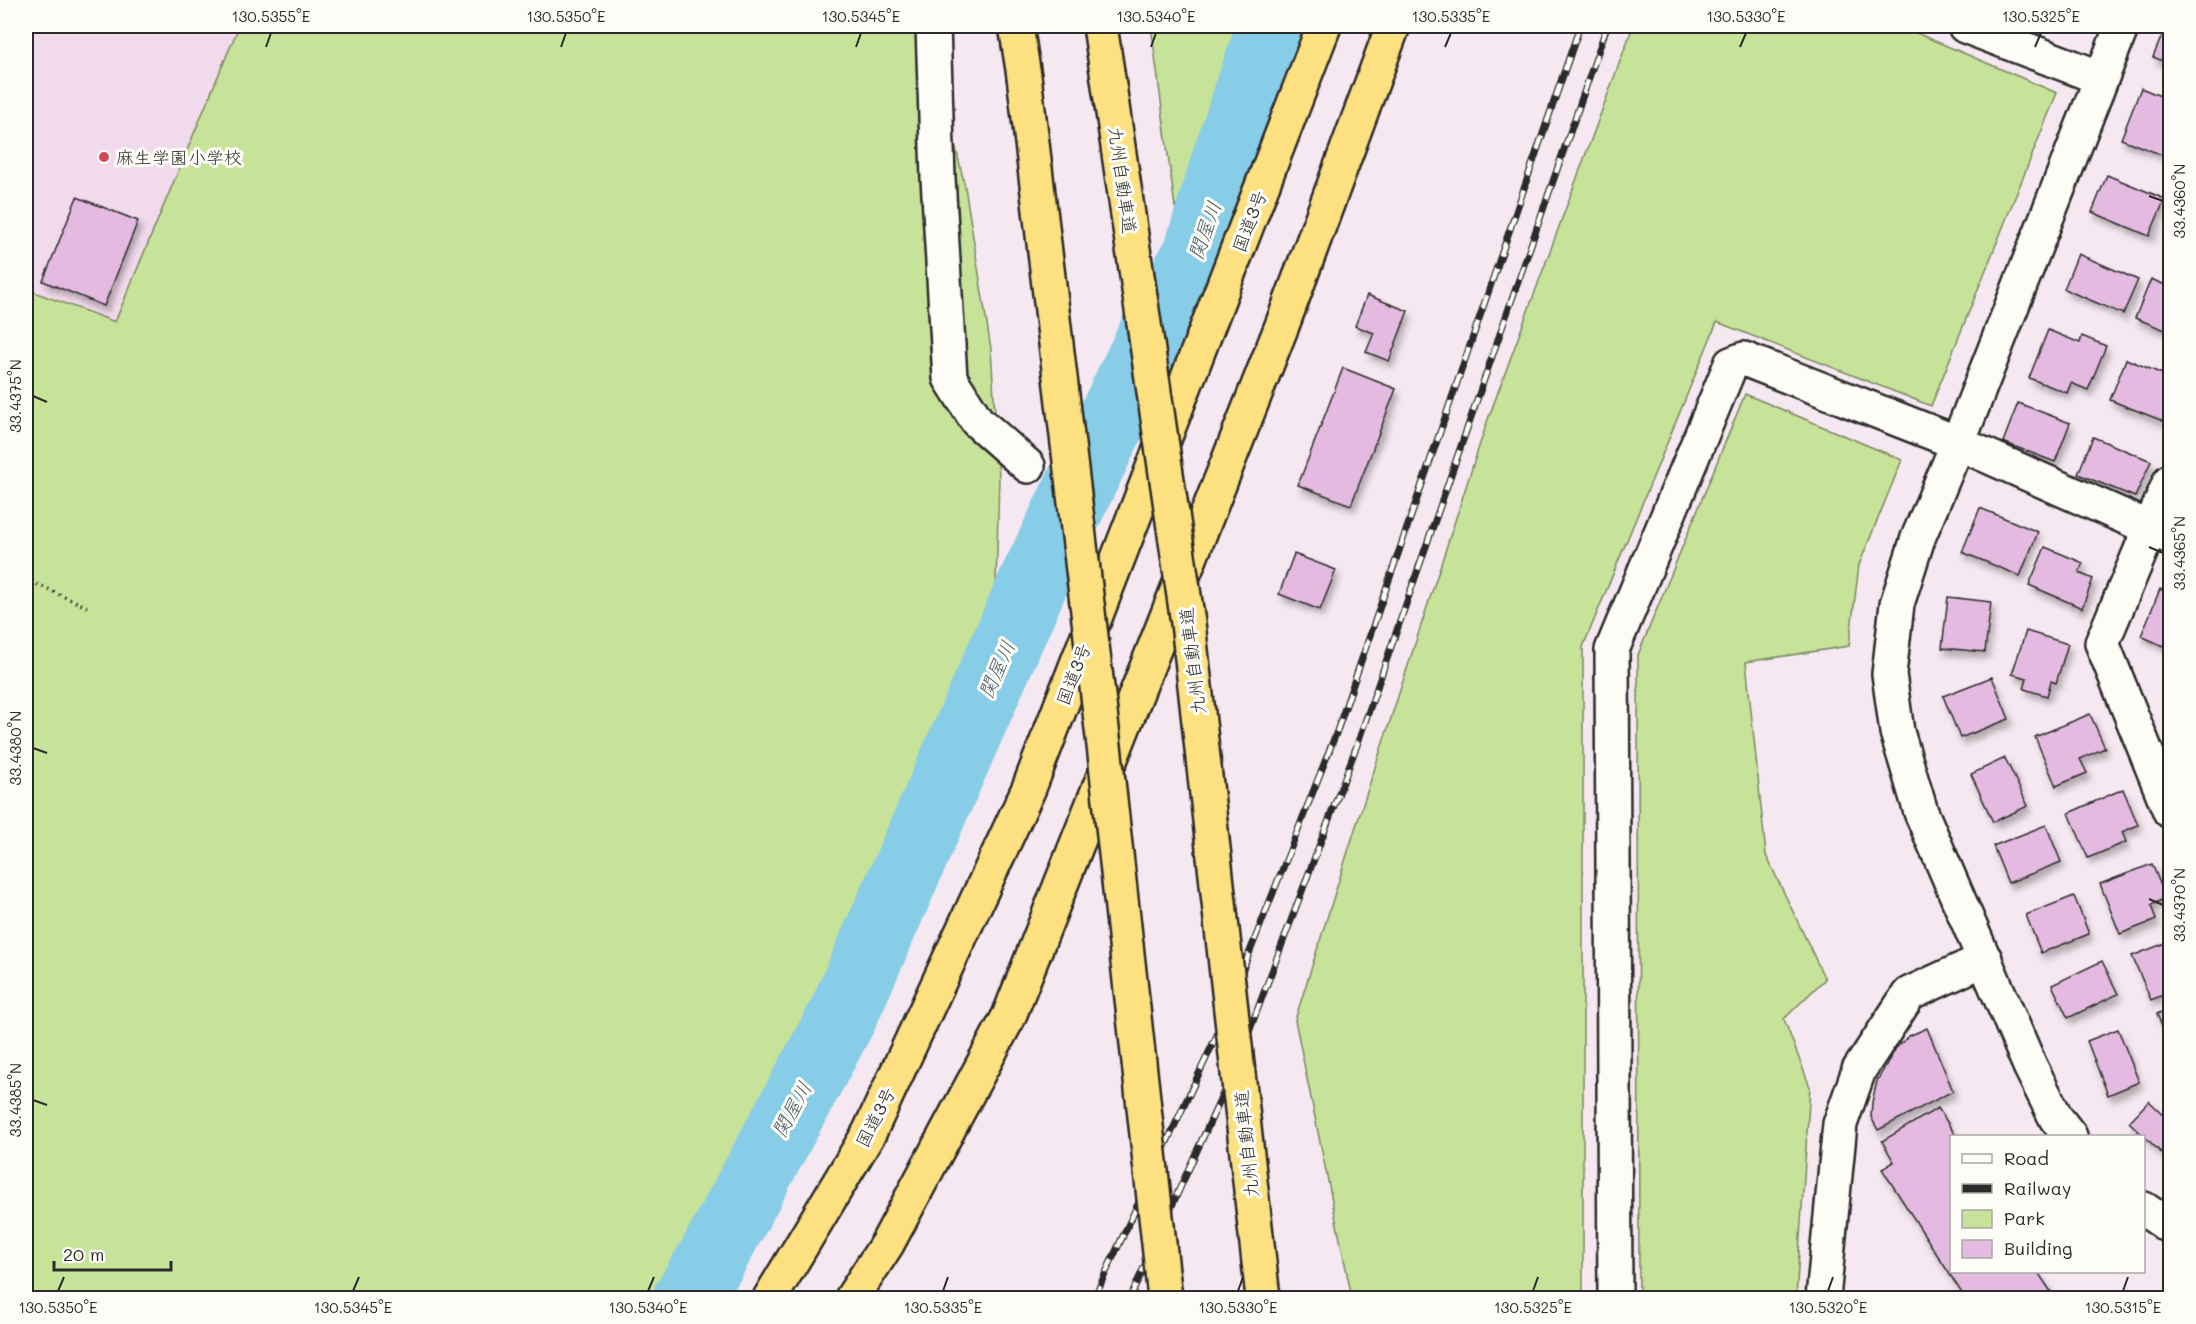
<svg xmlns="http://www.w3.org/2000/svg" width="2196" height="1324" font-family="Mali,'Klee One',sans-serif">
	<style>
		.built { fill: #f1daeb }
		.green { fill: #c7e299; stroke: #798662; stroke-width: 1.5 }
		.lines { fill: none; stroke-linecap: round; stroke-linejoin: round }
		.river { stroke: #87cde8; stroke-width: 70 }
		.building { fill: #e4bae0; stroke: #2b2b2b; stroke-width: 1.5; filter: url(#shadow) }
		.minor-casing { stroke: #2b2b2b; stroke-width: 38 }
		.highway-casing { stroke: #2b2b2b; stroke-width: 38 }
		.path { stroke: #2b2b2b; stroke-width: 4; stroke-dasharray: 1.5 4.5; stroke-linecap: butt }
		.minor { stroke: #fdfcf7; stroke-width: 33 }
		.highway { stroke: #fde080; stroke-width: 33 }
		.rail-casing { stroke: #2b2b2b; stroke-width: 7 }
		.rail { stroke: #fdfcf7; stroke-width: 4.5; stroke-dasharray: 14; stroke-linecap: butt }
		.highway-bridge-casing { stroke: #2b2b2b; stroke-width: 38; stroke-linecap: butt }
		.highway-bridge { stroke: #fde080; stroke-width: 33 }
		.ticks { fill: none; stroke: #2b2b2b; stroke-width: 2 }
		.poi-dot { fill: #d1495b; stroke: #fdfcf7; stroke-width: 2 }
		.labels { text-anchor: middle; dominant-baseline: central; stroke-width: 6; stroke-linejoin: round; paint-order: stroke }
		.poi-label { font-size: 18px; fill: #2b2b2b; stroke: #fdfcf7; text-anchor: start }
		.street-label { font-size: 18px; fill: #2b2b2b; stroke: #fdfcf7 }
		.water-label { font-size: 20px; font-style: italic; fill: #475c64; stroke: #fdfcf7 }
		.neatline { fill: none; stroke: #2b2b2b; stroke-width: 2 }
		.ticks-label { font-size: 15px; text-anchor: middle; fill: #2b2b2b }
	</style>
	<defs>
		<filter id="shadow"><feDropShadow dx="3.5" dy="6" stdDeviation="3" flood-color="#0004"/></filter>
	</defs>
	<rect width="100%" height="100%" fill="#f6e8f0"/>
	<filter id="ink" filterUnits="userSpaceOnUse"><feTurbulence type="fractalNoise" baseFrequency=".0167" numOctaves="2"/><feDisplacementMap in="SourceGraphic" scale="12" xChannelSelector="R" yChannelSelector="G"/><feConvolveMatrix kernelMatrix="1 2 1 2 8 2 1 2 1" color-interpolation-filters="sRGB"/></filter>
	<g filter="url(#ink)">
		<polygon class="built" points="26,26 239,26 115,322 26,289"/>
		<g class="green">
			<polygon points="239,26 928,26 965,187 991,349 999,478 995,623 911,790 806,1063 665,1298 26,1298 26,289 115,322"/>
			<polygon points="1151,26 1251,26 1204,168 1175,207"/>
			<polygon points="1633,26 1900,26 2057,93 1931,406 1717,322 1583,647 1583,1298 1352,1298 1295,1020 1356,826 1487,422"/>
			<polygon points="1745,394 1902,460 1859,565 1849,646 1746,662 1766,855 1825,979 1784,1019 1810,1087 1796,1298 1639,1298 1638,655"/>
		</g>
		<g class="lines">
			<polyline class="river" points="688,1298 710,1262 842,1017 1034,581 1162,316 1198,254 1227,158 1272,26"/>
		</g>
		<g class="building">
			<polygon points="2166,26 2170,26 2170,64 2153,57"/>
			<polygon points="2141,88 2170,100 2170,158 2121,139"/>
			<polygon points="2107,175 2165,199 2149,236 2092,212"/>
			<polygon points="77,197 138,221 104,306 43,281"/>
			<polygon points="2078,254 2138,280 2123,314 2064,289"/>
			<polygon points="2151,279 2170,287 2170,332 2135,318"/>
			<polygon points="1367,295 1408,311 1389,361 1366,352 1374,333 1355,326"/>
			<polygon points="2048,330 2080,343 2082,336 2106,346 2088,390 2071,383 2067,393 2029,378"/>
			<polygon points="2126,359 2170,377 2170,400 2163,421 2110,400"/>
			<polygon points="1343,368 1396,389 1351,505 1298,485"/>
			<polygon points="2018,403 2070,423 2055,462 2003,442"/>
			<polygon points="2093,437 2151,461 2135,497 2078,474"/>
			<polygon points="1980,508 2038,532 2020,576 1962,552"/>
			<polygon points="2045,547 2083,563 2079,573 2093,579 2082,608 2029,585"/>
			<polygon points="1294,554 1336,570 1320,610 1279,594"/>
			<polygon points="2160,589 2170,594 2170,649 2141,636"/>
			<polygon points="1948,597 1991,602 1985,652 1942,648"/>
			<polygon points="2026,631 2068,644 2056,683 2051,681 2047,696 2024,689 2027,678 2012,674"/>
			<polygon points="1992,677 2009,719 1960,738 1943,696"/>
			<polygon points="2090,714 2105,748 2080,759 2087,773 2056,786 2035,737"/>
			<polygon points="2005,758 2028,806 1993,822 1971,774"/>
			<polygon points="2123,789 2138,825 2122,832 2126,842 2088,858 2069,813"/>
			<polygon points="2046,825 2061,862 2008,883 1993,846"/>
			<polygon points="2152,864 2166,898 2151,905 2156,920 2120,934 2100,884"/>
			<polygon points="2074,896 2089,934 2041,953 2026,915"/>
			<polygon points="2170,941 2170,992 2151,1000 2132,956"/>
			<polygon points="2102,961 2118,994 2068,1018 2052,985"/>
			<polygon points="2170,1008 2170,1047 2157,1014"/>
			<polygon points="1927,1028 1953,1091 1878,1130 1871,1117 1872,1102 1877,1081 1896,1048 1909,1036"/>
			<polygon points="2118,1029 2139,1082 2108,1095 2087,1041"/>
			<polygon points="2149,1101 2170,1121 2169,1160 2129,1122"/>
			<polygon points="1938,1108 1956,1136 1952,1136 1952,1272 2038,1272 2055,1298 1965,1298 1882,1169 1894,1162 1882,1141"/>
		</g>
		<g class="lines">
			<g class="minor-casing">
				<g id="minor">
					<polyline points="933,26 938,178 950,378 977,421 1028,466"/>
					<polyline points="1965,26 2101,78"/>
					<polyline points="2170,481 2102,643 2170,811"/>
					<polyline points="2070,1136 2056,1118 2030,1066 1921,812 1897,732 1889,674 1897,604 1918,538 1958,443 2122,26"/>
					<polyline points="2144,1209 2170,1227"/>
					<polyline points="1615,1298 1612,650 1731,364 1744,359 1958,443 2170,537"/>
					<polyline points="1823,1298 1840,1124 1859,1070 1909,994 1985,959"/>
				</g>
			</g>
			<g class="highway-casing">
				<g id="highway">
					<polyline points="1016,26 1024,76"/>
					<polyline points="1100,26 1106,65"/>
					<polyline points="770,1298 869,1133 1029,788 1324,26"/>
					<polyline points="852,1298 887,1244 1009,1016 1283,323 1393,26"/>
				</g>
			</g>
			<polyline class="path" points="26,579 87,607"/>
			<use href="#minor" class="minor"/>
			<use href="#highway" class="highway"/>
			<g class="rail-casing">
				<g id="rail">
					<polyline points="1094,1298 1217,1035 1337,731 1580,26"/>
					<polyline points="1130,1298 1240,1056 1357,745 1607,26"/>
				</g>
			</g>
			<use href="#rail" class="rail"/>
			<g class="highway-bridge-casing">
				<g id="highway-bridge">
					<polyline points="1106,65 1188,623 1263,1298"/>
					<polyline points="1024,76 1105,754 1165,1298"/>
				</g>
			</g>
			<use href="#highway-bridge" class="highway-bridge"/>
		</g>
	</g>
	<path class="ticks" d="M 266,47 L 271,33M 561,47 L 566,33M 856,47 L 861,33M 1151,47 L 1156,33M 1445,47 L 1451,33M 1740,47 L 1746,33M 2035,47 L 2041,33M 2149,196 L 2163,201M 33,396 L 47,402M 2149,547 L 2163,553M 33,748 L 47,753M 2149,899 L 2163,905M 33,1100 L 47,1105M 58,1291 L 64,1277M 353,1291 L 359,1277M 648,1291 L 654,1277M 943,1291 L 948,1277M 1238,1291 L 1243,1277M 1533,1291 L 1538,1277M 1828,1291 L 1833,1277M 2123,1291 L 2128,1277"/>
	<circle class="poi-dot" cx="104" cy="157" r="6"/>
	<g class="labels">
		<g class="poi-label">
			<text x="116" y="157">麻生学園小学校</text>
		</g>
		<g class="street-label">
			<text transform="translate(1123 180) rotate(82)">九州自動車道</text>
			<text transform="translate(1249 221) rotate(-69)">国道3号</text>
			<text transform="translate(1192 661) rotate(-97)">九州自動車道</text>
			<text transform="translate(1073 674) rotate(-69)">国道3号</text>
			<text transform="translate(875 1117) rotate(-63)">国道3号</text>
			<text transform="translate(1246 1144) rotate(-96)">九州自動車道</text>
		</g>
		<g class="water-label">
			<text transform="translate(1204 230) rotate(-70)">関屋川</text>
			<text transform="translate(996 669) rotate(-66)">関屋川</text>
			<text transform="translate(791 1109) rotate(-61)">関屋川</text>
		</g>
	</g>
	<rect width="2196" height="1324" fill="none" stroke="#fdfcf7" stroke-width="66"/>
	<rect x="1950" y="1135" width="195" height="138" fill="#fdfcf7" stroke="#a9a8a5" stroke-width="1.5"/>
	<rect x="1962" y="1154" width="30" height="9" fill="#fdfcf7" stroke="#a9a8a5" stroke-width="1.5"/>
	<text x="2004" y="1165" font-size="18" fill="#2b2b2b">Road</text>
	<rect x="1962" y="1184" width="30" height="9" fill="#2b2b2b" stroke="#a9a8a5" stroke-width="1.5"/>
	<text x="2004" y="1195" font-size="18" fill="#2b2b2b">Railway</text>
	<rect x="1962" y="1210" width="30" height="18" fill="#c7e299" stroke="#a9a8a5" stroke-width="1.5"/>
	<text x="2004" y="1225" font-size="18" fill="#2b2b2b">Park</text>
	<rect x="1962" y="1240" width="30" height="18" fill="#e4bae0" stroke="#a9a8a5" stroke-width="1.5"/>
	<text x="2004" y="1255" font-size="18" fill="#2b2b2b">Building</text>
	<path d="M54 1261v9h117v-9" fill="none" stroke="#2b2b2b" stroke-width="3"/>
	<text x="63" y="1261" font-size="18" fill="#2b2b2b" stroke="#fdfcf7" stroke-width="4.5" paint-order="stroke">20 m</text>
	<rect x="33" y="33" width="2130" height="1258" class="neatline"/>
	<g class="ticks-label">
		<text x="271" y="22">130.5355°E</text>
		<text x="566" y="22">130.5350°E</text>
		<text x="861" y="22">130.5345°E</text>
		<text x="1156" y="22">130.5340°E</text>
		<text x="1451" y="22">130.5335°E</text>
		<text x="1746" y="22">130.5330°E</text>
		<text x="2041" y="22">130.5325°E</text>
		<text transform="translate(2180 201) rotate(-90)" y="5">33.4360°N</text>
		<text transform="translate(16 396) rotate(-90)" y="5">33.4375°N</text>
		<text transform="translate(2180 553) rotate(-90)" y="5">33.4365°N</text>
		<text transform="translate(16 748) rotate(-90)" y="5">33.4380°N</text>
		<text transform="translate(2180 905) rotate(-90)" y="5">33.4370°N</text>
		<text transform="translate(16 1100) rotate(-90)" y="5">33.4385°N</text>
		<text x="58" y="1313">130.5350°E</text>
		<text x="353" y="1313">130.5345°E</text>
		<text x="648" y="1313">130.5340°E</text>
		<text x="943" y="1313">130.5335°E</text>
		<text x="1238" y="1313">130.5330°E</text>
		<text x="1533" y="1313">130.5325°E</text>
		<text x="1828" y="1313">130.5320°E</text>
		<text x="2123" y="1313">130.5315°E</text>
	</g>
</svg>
